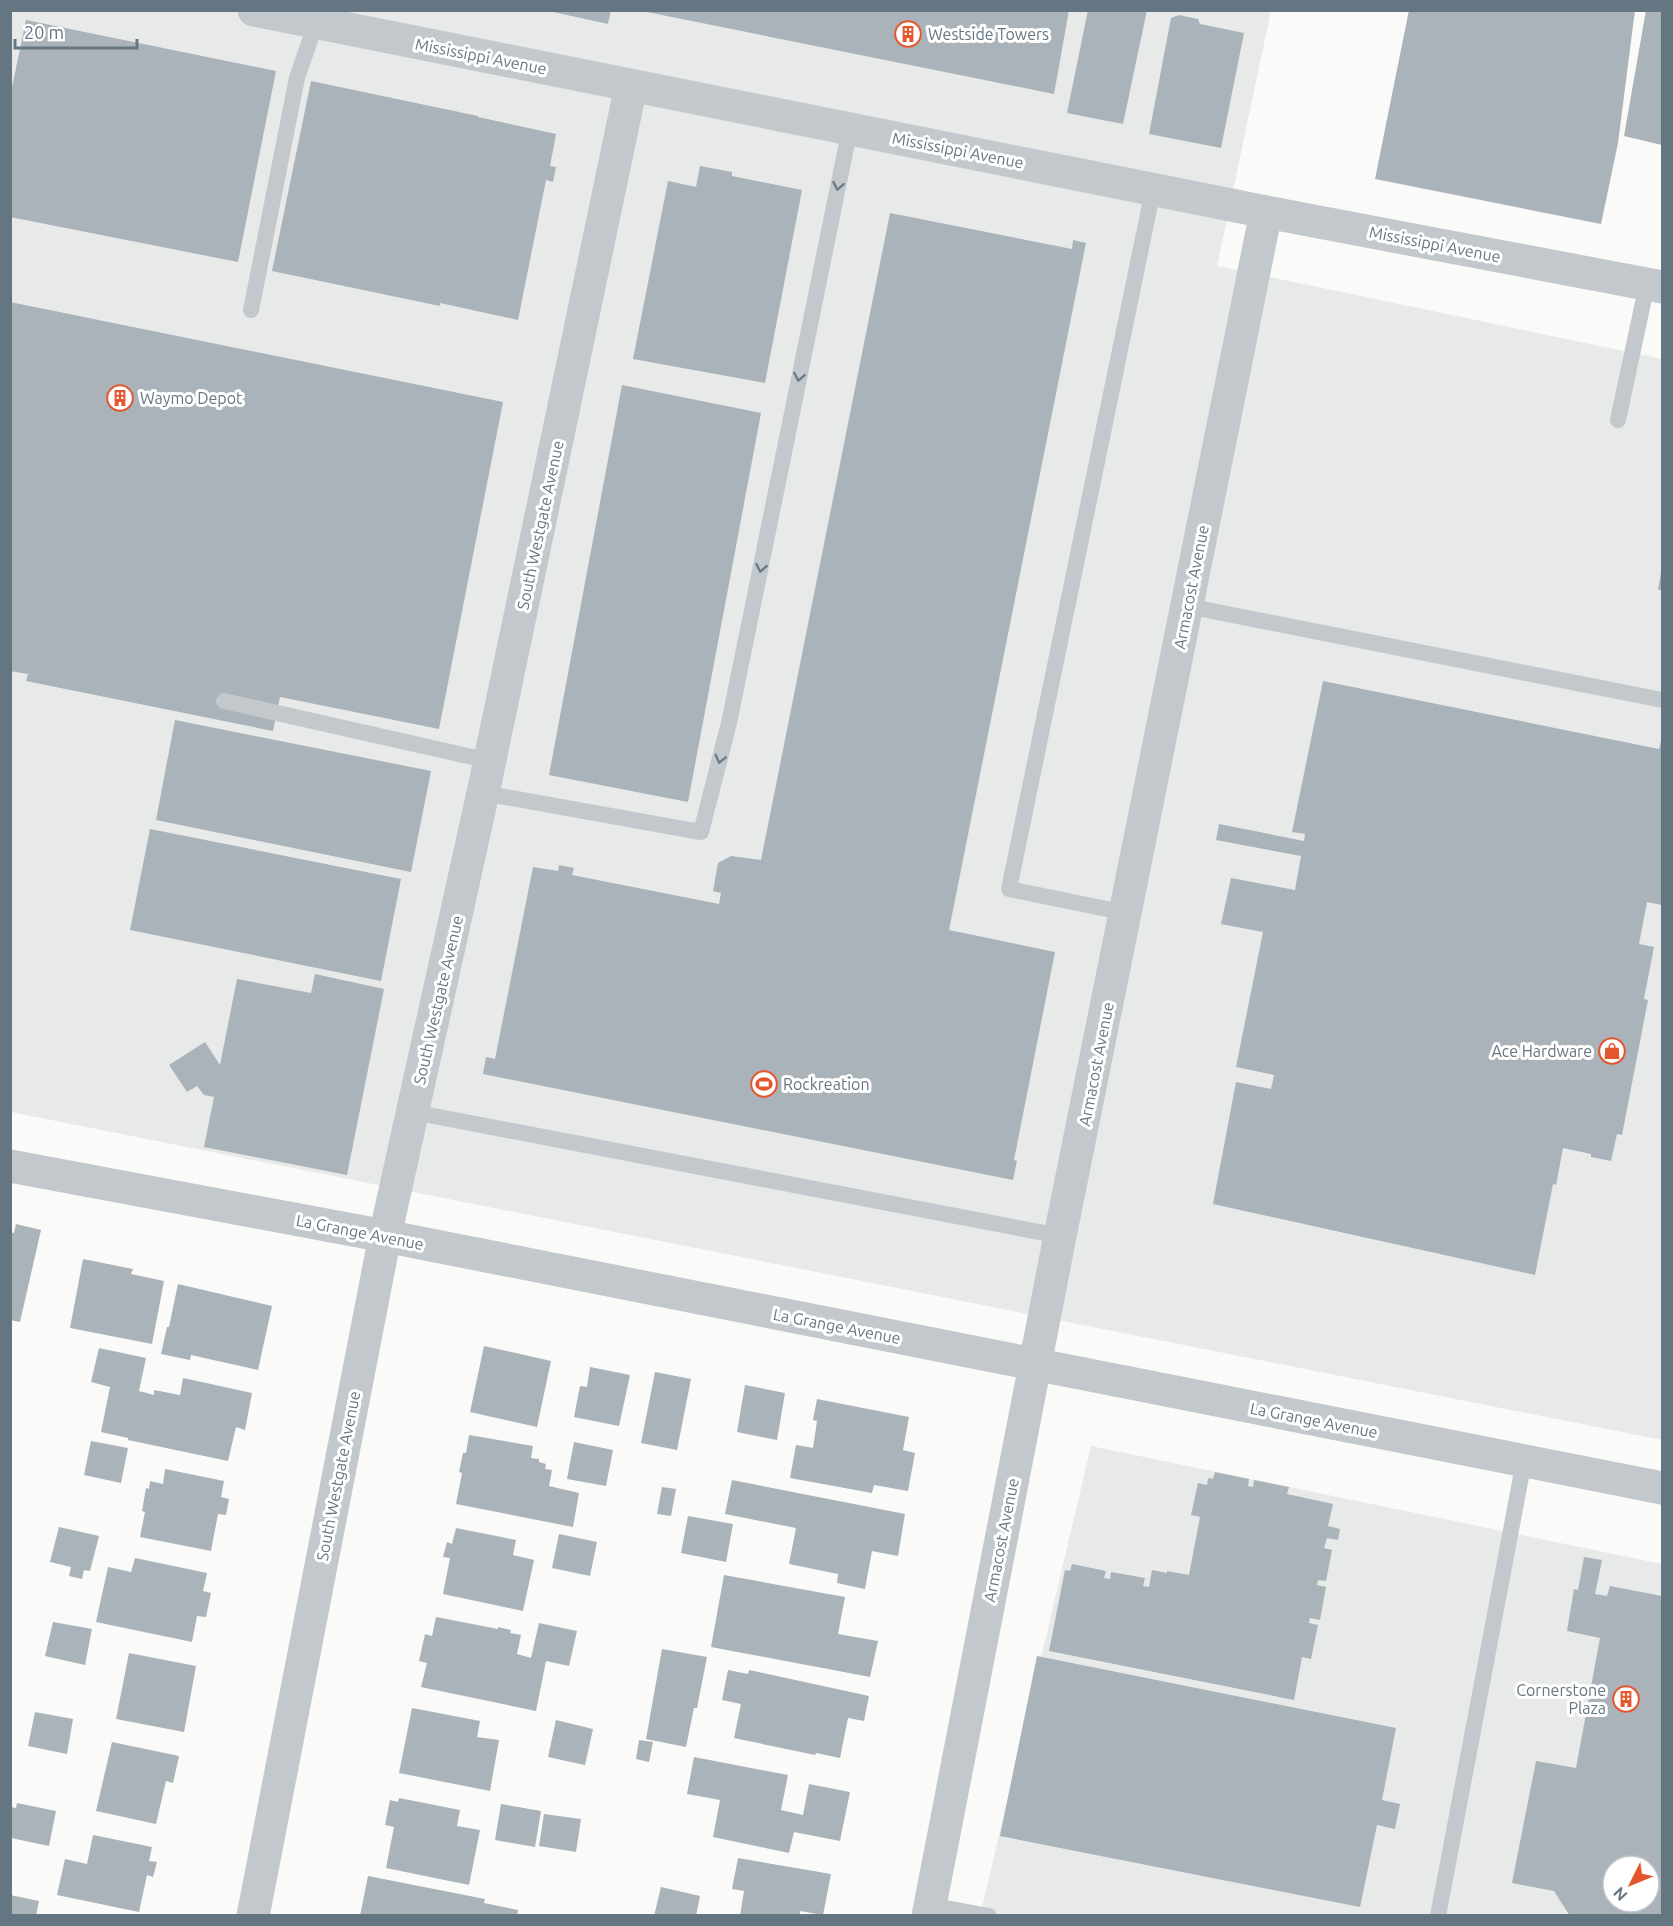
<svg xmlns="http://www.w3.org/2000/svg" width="1673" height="1926" font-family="Ubuntu,sans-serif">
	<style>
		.built { fill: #e8e9e9; fill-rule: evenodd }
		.building { fill: #aab3b9; fill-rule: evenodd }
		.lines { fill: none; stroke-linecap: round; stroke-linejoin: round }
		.lane { stroke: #c3c8cc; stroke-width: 16 }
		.street { stroke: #c3c8cc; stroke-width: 33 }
		.oneway { stroke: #6a7a87 }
		.labels { text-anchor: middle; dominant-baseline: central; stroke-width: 6; stroke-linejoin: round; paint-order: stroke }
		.poi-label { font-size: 16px; fill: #657683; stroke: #fff; text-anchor: start }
		.street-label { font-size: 16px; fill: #657683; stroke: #fff }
	</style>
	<rect width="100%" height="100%" fill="#fafaf8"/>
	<g class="built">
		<polygon points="10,11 1271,11 1217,266 1662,359 1662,1440 11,1112"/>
		<path d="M 1091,1446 L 1662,1564 L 1662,1915 L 980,1916 ZM 1613,1866 L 1649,1866 L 1649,1902 L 1613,1902 Z"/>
	</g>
	<g class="building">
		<polygon points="544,10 611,10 608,24"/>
		<polygon points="637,10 1069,10 1054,94"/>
		<polygon points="1088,10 1147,10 1123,124 1067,113"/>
		<polygon points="1409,10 1635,10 1618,143 1601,224 1375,179"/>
		<polygon points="1646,10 1662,10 1662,145 1624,136"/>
		<polygon points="1179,15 1198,19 1200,24 1244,33 1221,148 1149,134 1171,18"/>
		<polygon points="26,20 276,71 238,262 10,217 10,97"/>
		<polygon points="311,81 478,116 478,117 556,134 550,166 556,167 553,182 546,180 518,320 440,303 440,306 272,271"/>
		<polygon points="700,166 732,172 732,176 802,190 765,383 633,359 668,181 696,187"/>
		<polygon points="890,213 1072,249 1073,240 1086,243 949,930 1055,952 1014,1160 1017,1161 1013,1180 483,1074 486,1057 495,1059 533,867 558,871 559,865 574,868 572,875 719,904 721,893 713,891 718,863 731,856 761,860"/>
		<polygon points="10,302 503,402 439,729 280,697 273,731 26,681 28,674 10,671"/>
		<polygon points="622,385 761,413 688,802 549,775"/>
		<polygon points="1661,572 1662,572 1662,590 1658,590"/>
		<polygon points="1323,681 1659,749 1662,736 1662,905 1647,902 1639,944 1654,947 1644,999 1648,1000 1622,1135 1617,1134 1611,1161 1591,1157 1591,1154 1563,1148 1556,1185 1553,1184 1535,1275 1213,1204 1236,1082 1271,1089 1274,1075 1236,1067 1263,932 1221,924 1231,878 1295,890 1301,856 1216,840 1219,824 1304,841 1305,834 1292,832"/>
		<polygon points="175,720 431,771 411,872 156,820"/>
		<polygon points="150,829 401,879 381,981 130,930"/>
		<polygon points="315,974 384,989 347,1175 204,1147 214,1097 204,1095 197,1086 187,1092 169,1065 205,1042 220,1065 237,979 311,993"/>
		<polygon points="16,1224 41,1230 20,1322 10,1320 10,1232 14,1233"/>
		<polygon points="83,1259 133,1269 131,1274 164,1281 152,1344 70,1328"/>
		<polygon points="178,1284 272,1306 258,1370 191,1355 190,1360 161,1354 167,1327 169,1327"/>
		<polygon points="484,1346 551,1361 537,1427 470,1412"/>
		<polygon points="99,1348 146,1358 139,1391 154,1395 154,1390 180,1395 183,1378 252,1393 245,1430 236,1427 228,1461 128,1440 128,1438 101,1432 110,1387 91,1382"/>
		<polygon points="590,1367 630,1375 619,1426 574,1417 580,1386 587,1387"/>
		<polygon points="655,1372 691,1379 677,1450 641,1443"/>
		<polygon points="745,1385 785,1393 777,1440 737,1432"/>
		<polygon points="817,1399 909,1417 903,1450 915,1453 908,1491 874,1485 872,1493 790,1478 796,1445 813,1448 817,1421 813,1420"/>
		<polygon points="469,1435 533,1446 531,1458 539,1459 539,1462 546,1464 545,1469 552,1470 549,1486 579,1493 573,1527 456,1504 462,1473 459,1472 463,1453 466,1453"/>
		<polygon points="91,1441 128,1448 121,1483 84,1475"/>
		<polygon points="574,1442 613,1450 606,1486 567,1479"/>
		<polygon points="165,1469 224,1481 221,1497 229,1499 226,1515 218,1514 211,1551 140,1537 145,1512 142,1511 146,1488 149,1489 150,1481 163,1484"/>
		<polygon points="1215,1472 1249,1479 1248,1486 1253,1487 1254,1480 1289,1487 1287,1494 1333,1504 1328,1526 1340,1529 1338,1540 1327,1538 1324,1548 1332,1550 1326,1581 1318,1580 1317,1585 1326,1587 1320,1620 1310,1618 1309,1623 1318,1625 1311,1659 1302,1657 1294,1700 1049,1651 1065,1570 1070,1571 1072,1564 1106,1571 1104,1578 1110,1579 1111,1572 1145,1578 1143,1586 1149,1587 1152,1570 1167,1573 1167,1571 1189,1575 1200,1517 1191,1515 1198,1483 1207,1485 1208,1478 1213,1479"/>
		<polygon points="732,1480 905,1514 898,1556 872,1551 865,1589 837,1583 838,1574 789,1564 796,1528 725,1514"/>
		<polygon points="662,1487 676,1489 671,1516 657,1514"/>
		<polygon points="688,1516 733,1524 726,1562 681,1553"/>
		<polygon points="59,1527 99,1536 90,1571 84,1570 82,1579 69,1576 71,1567 50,1562"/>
		<polygon points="456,1528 516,1540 513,1555 534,1560 523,1611 443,1594 450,1558 443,1557 447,1542 452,1544"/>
		<polygon points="559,1534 597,1542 590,1576 552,1568"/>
		<path d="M 1584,1557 L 1602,1560 L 1595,1594 L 1607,1596 L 1610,1586 L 1662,1596 L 1662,1916 L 1570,1916 L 1554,1891 L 1512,1883 L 1536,1761 L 1576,1768 L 1600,1638 L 1567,1631 L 1574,1589 L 1578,1590 ZM 1613,1866 L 1649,1866 L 1649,1902 L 1613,1902 Z"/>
		<polygon points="135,1558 207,1573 203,1591 211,1593 206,1617 197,1616 192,1642 96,1622 108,1567 131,1572"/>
		<polygon points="724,1575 845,1597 838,1634 878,1641 870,1677 711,1647"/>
		<polygon points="436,1617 498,1629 498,1627 511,1630 510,1633 521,1635 517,1654 531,1658 539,1623 577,1631 569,1666 546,1661 536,1711 421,1687 427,1663 419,1661 425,1634 432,1636"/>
		<polygon points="53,1622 92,1629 85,1665 45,1656"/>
		<polygon points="662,1649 707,1657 697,1708 694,1708 686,1747 646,1739"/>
		<polygon points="129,1653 196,1666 184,1732 116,1719"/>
		<polygon points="1037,1656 1396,1728 1382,1800 1400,1804 1395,1829 1377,1825 1360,1907 1000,1836"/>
		<polygon points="728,1670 748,1674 749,1670 869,1696 864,1721 848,1718 840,1758 816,1753 815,1755 734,1738 741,1704 722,1700"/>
		<polygon points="412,1708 480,1721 477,1737 499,1740 490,1791 399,1773"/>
		<polygon points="35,1712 73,1719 67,1754 28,1746"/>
		<polygon points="556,1720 593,1729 585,1765 548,1757"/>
		<polygon points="639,1740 653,1742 649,1762 636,1759"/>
		<polygon points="112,1742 179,1756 173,1783 166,1781 156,1824 96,1811"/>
		<polygon points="694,1757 788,1775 781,1810 803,1815 809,1784 850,1792 840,1841 794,1832 789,1853 713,1837 720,1800 687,1794"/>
		<polygon points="399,1798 460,1810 457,1826 480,1830 469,1885 386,1868 394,1827 385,1825 390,1800 398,1802"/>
		<polygon points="17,1803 56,1811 49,1846 11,1838 10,1807 16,1808"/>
		<polygon points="501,1804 541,1811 535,1847 495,1840"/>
		<polygon points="544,1814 581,1819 576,1852 539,1846"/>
		<polygon points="93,1835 152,1847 149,1861 157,1862 153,1877 147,1875 139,1912 57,1895 65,1859 87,1864"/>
		<polygon points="738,1858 831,1874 823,1915 800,1911 800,1916 740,1916 744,1891 732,1889"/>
		<polygon points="368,1876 485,1899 484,1903 518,1910 517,1916 360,1916"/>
		<polygon points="661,1887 700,1896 696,1916 654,1916"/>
		<polygon points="10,1895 39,1901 36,1916 10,1916"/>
	</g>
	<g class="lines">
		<g class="lane">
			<polyline points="251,310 297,78 318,17"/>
			<polyline points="1618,420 1647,284"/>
			<polyline points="1187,606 1662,700"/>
			<polyline points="224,701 490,761"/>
			<polyline points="483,793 701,832 729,723 850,128"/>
			<polyline points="1126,913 1009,889 1153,190"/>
			<polyline points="413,1112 1060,1236"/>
			<polyline points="930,1905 989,1916"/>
			<polyline points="1438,1916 1524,1461"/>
		</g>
		<g class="street">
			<polyline points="254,10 1266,212 1662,287"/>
			<polyline points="10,1166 385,1236 1662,1488"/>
			<polyline points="253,1916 385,1236 483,793 631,86"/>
			<polyline points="928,1916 1060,1236 1266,212"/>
		</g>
	</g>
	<defs><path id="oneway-chevron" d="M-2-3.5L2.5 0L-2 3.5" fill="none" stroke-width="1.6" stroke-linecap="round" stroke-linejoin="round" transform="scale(1.5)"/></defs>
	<g class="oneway">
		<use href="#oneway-chevron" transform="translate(838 186) rotate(101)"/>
		<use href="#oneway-chevron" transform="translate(799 377) rotate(101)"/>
		<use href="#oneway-chevron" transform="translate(761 568) rotate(101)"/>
		<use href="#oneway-chevron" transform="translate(720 759) rotate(104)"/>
	</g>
	<defs>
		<g id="building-ring" transform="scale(1.35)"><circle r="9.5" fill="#fff" stroke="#e4572e" stroke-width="1.5"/><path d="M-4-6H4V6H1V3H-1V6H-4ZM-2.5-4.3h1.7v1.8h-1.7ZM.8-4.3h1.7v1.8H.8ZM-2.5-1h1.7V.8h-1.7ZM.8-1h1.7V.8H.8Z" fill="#e4572e"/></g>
		<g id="shop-ring" transform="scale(1.35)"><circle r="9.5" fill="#fff" stroke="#e4572e" stroke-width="1.5"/><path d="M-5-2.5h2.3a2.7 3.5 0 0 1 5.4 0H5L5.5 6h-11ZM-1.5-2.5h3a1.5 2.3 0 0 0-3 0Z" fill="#e4572e"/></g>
		<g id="stadium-ring" transform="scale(1.35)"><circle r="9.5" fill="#fff" stroke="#e4572e" stroke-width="1.5"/><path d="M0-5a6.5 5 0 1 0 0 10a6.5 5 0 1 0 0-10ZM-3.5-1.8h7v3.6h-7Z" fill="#e4572e"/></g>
	</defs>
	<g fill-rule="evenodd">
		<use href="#building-ring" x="908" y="34"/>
		<use href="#building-ring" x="120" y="398"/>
		<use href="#shop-ring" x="1612" y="1051"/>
		<use href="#stadium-ring" x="764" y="1084"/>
		<use href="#building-ring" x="1626" y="1699"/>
	</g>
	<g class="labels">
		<g class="poi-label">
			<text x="928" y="34">Westside Towers</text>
			<text x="140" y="398">Waymo Depot</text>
			<text x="1592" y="1051" text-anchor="end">Ace Hardware</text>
			<text x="783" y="1084">Rockreation</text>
			<text x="1606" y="1690" text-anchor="end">Cornerstone<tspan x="1606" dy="18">Plaza</tspan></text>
		</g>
		<g class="street-label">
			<text transform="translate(481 56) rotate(11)">Mississippi Avenue</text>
			<text transform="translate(958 150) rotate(11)">Mississippi Avenue</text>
			<text transform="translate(1435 244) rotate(11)">Mississippi Avenue</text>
			<text transform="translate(540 525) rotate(-78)">South Westgate Avenue</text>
			<text transform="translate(1191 587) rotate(-79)">Armacost Avenue</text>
			<text transform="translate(438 1000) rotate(-77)">South Westgate Avenue</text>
			<text transform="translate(1096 1064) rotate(-79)">Armacost Avenue</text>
			<text transform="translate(360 1232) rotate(11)">La Grange Avenue</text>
			<text transform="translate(837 1326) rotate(11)">La Grange Avenue</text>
			<text transform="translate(1314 1420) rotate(11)">La Grange Avenue</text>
			<text transform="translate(338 1476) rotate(-79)">South Westgate Avenue</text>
			<text transform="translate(1001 1540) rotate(-79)">Armacost Avenue</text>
		</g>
	</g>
	<rect width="1673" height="1926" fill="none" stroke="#657683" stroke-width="24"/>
	<g transform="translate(1631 1884) rotate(227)"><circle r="28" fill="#ffffff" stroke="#c1c8cd" stroke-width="1.5"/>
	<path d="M0-4.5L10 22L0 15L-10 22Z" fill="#e4572e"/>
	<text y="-9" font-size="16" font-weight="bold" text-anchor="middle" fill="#657683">N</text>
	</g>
	<path d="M15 39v9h122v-9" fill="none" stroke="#657683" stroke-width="3"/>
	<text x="24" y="39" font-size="18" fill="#657683" stroke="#ffffff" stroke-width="4.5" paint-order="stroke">20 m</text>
</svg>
